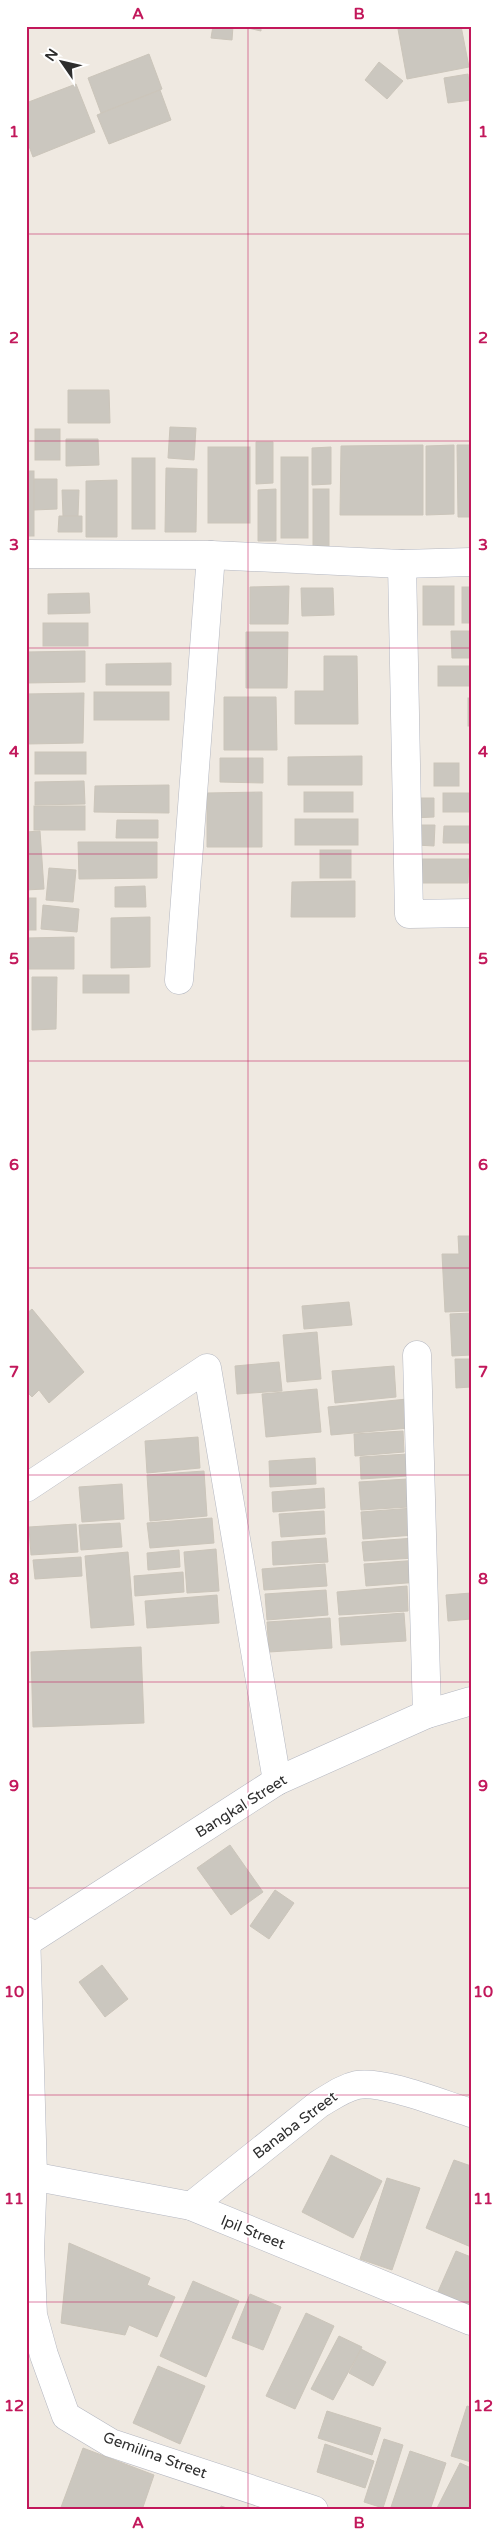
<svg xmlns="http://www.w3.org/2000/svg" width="497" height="2536" font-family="'Varela Round',sans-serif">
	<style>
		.building { fill: #cbc7bf; stroke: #cbc5ba }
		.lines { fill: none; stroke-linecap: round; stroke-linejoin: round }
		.minor-casing { stroke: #b4b7c1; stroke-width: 29 }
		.minor { stroke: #fff; stroke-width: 28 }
		.grid { fill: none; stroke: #c2185b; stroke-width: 1; stroke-opacity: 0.55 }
		.labels { text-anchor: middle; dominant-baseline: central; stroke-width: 4; stroke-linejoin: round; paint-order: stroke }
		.street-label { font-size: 15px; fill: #2e2e2e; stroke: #fff }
		.neatline { fill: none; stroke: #c2185b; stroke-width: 2 }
		.grid-label { font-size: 16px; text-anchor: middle; font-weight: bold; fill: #c2185b }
	</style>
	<rect width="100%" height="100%" fill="#efe9e1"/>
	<g class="building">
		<polygon points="213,26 233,26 232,40 211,38"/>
		<polygon points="239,26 261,26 261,31"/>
		<polygon points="410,26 461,26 469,67 407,79 398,29"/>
		<polygon points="149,54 162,89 101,113 88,78"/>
		<polygon points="379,62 403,81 387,99 365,80"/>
		<polygon points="468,74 471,100 448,103 444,78"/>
		<polygon points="76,84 95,132 33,157 26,138 26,103"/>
		<polygon points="160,90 171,120 109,144 97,115"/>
		<polygon points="68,390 109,390 110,423 68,423"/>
		<polygon points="26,427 28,427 26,464"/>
		<polygon points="170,427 196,428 194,460 168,458"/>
		<rect x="35" y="429" width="25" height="31"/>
		<polygon points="66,439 98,439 99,465 66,466"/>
		<polygon points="256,442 273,442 273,483 256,484"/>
		<polygon points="423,445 423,515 340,515 341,446"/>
		<polygon points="454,445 454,514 426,515 426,446"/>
		<polygon points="457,445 471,445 471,517 458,517"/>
		<rect x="208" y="447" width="42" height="76"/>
		<polygon points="331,447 331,484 312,485 312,448"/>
		<rect x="281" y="457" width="27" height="81"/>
		<rect x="132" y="458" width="23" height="71"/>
		<polygon points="166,468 197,469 196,532 165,532"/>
		<rect x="26" y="471" width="8" height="65"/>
		<polygon points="34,479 57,479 57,509 34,510"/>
		<polygon points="117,480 117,537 86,537 86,481"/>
		<polygon points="276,489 276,541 258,541 258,490"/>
		<rect x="313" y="489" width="16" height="58"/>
		<polygon points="62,490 79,490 78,516 63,516"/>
		<polygon points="59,516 82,516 82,532 58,532"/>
		<polygon points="289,586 288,624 250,624 250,587"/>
		<rect x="423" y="586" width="31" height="39"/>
		<rect x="462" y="587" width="9" height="36"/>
		<polygon points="301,588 333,588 334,615 302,616"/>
		<polygon points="89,593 90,613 48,614 48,594"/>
		<rect x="43" y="623" width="45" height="23"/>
		<polygon points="451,631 471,631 471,658 452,658"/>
		<polygon points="246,632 288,632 287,688 246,688"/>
		<polygon points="85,651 85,682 26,683 26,652"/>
		<polygon points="324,656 357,656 358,724 295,724 295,691 324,691"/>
		<polygon points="171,663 171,685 106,685 106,664"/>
		<rect x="438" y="666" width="33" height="20"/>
		<rect x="94" y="692" width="75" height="28"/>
		<polygon points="84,693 83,743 26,744 26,694"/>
		<polygon points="224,697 276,697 277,750 224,750"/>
		<rect x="468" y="698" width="3" height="28"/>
		<rect x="35" y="752" width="51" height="22"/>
		<polygon points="362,756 362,785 288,785 288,757"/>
		<polygon points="220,758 263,758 263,783 220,782"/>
		<rect x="434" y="763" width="25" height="23"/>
		<polygon points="84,781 85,804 35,805 35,782"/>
		<polygon points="169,785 169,813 94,812 95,786"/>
		<polygon points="262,792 262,847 207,847 207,793"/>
		<rect x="304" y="792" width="49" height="20"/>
		<rect x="443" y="793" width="28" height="19"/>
		<polygon points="413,798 434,798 434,817 412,818"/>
		<rect x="34" y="806" width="51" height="24"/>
		<rect x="295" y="819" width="63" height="26"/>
		<polygon points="117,820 158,820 158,838 116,838"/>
		<polygon points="416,825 435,825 434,846 416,845"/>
		<polygon points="444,826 471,826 471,843 443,843"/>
		<polygon points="40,831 44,889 26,890 26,832"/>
		<polygon points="78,842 157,842 157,878 79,879"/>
		<rect x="320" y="850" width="31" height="28"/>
		<polygon points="412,859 469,859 468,883 412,883"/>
		<polygon points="49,868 76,870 73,902 46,900"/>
		<polygon points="355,881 355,917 291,917 292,882"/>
		<polygon points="145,886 146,907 115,907 115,887"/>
		<rect x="26" y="898" width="10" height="32"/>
		<polygon points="43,905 79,909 77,932 41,929"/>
		<polygon points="150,917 150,967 111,968 111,918"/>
		<polygon points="74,937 74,969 26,969 26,938"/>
		<rect x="83" y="975" width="46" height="18"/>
		<polygon points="32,977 57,977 56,1029 32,1030"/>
		<polygon points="458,1236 471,1236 471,1311 445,1312 442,1254 459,1254"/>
		<polygon points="349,1302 352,1325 304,1329 302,1306"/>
		<polygon points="32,1309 84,1372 49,1403 39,1390 32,1397 26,1391 26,1314"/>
		<polygon points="471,1313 471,1355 452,1356 450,1314"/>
		<polygon points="317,1332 321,1379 287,1382 283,1335"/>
		<polygon points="455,1359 471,1359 471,1387 456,1388"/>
		<polygon points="279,1362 282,1391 237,1394 235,1366"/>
		<polygon points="394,1366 396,1397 335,1403 332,1371"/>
		<polygon points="317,1389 321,1432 266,1437 262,1394"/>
		<polygon points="407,1399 409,1428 331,1435 328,1407"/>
		<polygon points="403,1431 404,1452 355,1456 354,1434"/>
		<polygon points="198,1437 200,1468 147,1473 145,1441"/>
		<polygon points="407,1454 408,1476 361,1479 360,1457"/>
		<polygon points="315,1458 316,1484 270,1487 269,1461"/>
		<polygon points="204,1471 207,1516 150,1521 147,1475"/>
		<polygon points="407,1479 409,1507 361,1510 359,1482"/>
		<polygon points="122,1484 124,1519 82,1522 79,1487"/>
		<polygon points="324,1488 325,1508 273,1512 272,1492"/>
		<polygon points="413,1508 414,1535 363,1539 361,1512"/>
		<polygon points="324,1511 325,1534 281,1537 279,1514"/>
		<polygon points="212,1518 214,1543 150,1548 147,1523"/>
		<polygon points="120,1523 122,1547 81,1550 79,1525"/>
		<polygon points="76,1524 78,1552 31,1555 29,1527"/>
		<polygon points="326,1538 328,1562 273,1565 272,1542"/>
		<polygon points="414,1538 415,1558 364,1561 362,1542"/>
		<polygon points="216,1549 219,1591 187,1593 184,1552"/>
		<polygon points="179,1550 180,1567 148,1570 147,1553"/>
		<polygon points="128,1552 134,1625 91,1628 85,1556"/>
		<polygon points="81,1557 82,1576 35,1579 33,1560"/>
		<polygon points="419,1560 420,1582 366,1586 364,1564"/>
		<polygon points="325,1564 327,1586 264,1590 262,1569"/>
		<polygon points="183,1572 184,1592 135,1596 134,1576"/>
		<polygon points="407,1586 408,1611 339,1615 337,1592"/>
		<polygon points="326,1590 328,1615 267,1620 265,1594"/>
		<polygon points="471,1593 471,1619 448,1621 446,1595"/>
		<polygon points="217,1595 219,1623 147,1628 145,1601"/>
		<polygon points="404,1613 406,1641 341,1645 339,1618"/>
		<polygon points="330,1618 332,1648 269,1652 267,1622"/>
		<polygon points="141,1647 144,1723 33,1727 31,1652"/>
		<polygon points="230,1845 263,1892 231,1915 197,1868"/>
		<polygon points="275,1890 294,1903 269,1939 250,1926"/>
		<polygon points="102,1965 128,1999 105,2017 79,1982"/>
		<polygon points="331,2155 382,2181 353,2238 302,2212"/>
		<polygon points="454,2160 471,2166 471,2247 426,2228"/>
		<polygon points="387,2178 420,2188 392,2270 360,2259"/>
		<polygon points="69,2243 150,2278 147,2285 175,2297 157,2337 129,2325 125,2335 61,2323"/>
		<polygon points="456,2251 471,2257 471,2308 437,2294"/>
		<polygon points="193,2281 239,2301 206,2377 160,2356"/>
		<polygon points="250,2294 281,2307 263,2350 232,2338"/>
		<polygon points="306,2313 334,2326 295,2409 266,2396"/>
		<polygon points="339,2336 362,2347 333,2400 311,2389"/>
		<polygon points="361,2349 386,2362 373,2386 349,2373"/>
		<polygon points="158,2366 205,2386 180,2444 133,2423"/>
		<polygon points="467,2406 471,2407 471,2462 451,2456"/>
		<polygon points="327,2411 381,2428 372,2455 318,2438"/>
		<polygon points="384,2439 403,2445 383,2508 364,2502"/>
		<polygon points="325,2444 374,2461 365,2488 317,2472"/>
		<polygon points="83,2448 154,2475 142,2510 60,2510"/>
		<polygon points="410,2451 446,2463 430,2510 390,2510"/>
		<polygon points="460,2463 471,2468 471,2510 436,2510"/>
		<polygon points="221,2506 233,2510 220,2510"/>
	</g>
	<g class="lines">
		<g class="minor-casing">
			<g id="minor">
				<polyline points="26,554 211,555 402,564 471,562"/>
				<polyline points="402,564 409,914 471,913"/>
				<polyline points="179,980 211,555"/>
				<polyline points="417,1355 427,1714"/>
				<polyline points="26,1488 207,1368 277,1781"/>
				<polyline points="26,1931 33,2175 30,2249 33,2315 44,2355 66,2416 111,2443 314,2510"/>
				<polyline points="27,1942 277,1781 427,1714 471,1701"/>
				<polyline points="26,2175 191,2206 471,2321"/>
				<path d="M 191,2206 L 319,2104 C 331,2097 343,2088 357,2085 C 383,2080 444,2105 471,2113"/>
			</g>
		</g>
		<use href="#minor" class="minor"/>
	</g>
	<path class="grid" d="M 248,26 L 248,2510M 26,234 L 471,234M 26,441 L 471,441M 26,648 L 471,648M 26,854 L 471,854M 26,1061 L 471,1061M 26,1268 L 471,1268M 26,1475 L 471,1475M 26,1682 L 471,1682M 26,1888 L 471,1888M 26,2095 L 471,2095M 26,2302 L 471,2302"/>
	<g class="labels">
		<g class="street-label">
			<text transform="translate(241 1806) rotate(-32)">Bangkal Street</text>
			<text transform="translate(295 2125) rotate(-37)">Banaba Street</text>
			<text transform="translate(253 2232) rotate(22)">Ipil Street</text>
			<text transform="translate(155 2455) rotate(20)">Gemilina Street</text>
		</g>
	</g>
	<rect width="497" height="2536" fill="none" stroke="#ffffff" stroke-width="55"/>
	<g transform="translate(62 62) rotate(304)" stroke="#ffffff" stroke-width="4" paint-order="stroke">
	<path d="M0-4L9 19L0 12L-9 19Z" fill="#2e2e2e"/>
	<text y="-8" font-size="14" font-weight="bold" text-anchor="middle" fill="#2e2e2e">N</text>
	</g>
	<rect x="28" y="28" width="442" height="2480" class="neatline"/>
	<g class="grid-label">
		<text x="138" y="19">A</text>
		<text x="359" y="19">B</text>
		<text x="14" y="137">1</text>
		<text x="483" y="137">1</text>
		<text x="14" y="343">2</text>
		<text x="483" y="343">2</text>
		<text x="14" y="550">3</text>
		<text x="483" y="550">3</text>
		<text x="14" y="757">4</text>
		<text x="483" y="757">4</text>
		<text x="14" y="964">5</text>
		<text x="483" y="964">5</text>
		<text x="14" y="1170">6</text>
		<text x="483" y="1170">6</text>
		<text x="14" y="1377">7</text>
		<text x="483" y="1377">7</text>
		<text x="14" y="1584">8</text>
		<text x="483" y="1584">8</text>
		<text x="14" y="1791">9</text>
		<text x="483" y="1791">9</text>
		<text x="14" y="1997">10</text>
		<text x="483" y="1997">10</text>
		<text x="14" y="2204">11</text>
		<text x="483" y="2204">11</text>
		<text x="14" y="2411">12</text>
		<text x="483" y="2411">12</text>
		<text x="138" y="2528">A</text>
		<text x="359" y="2528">B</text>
	</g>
</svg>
